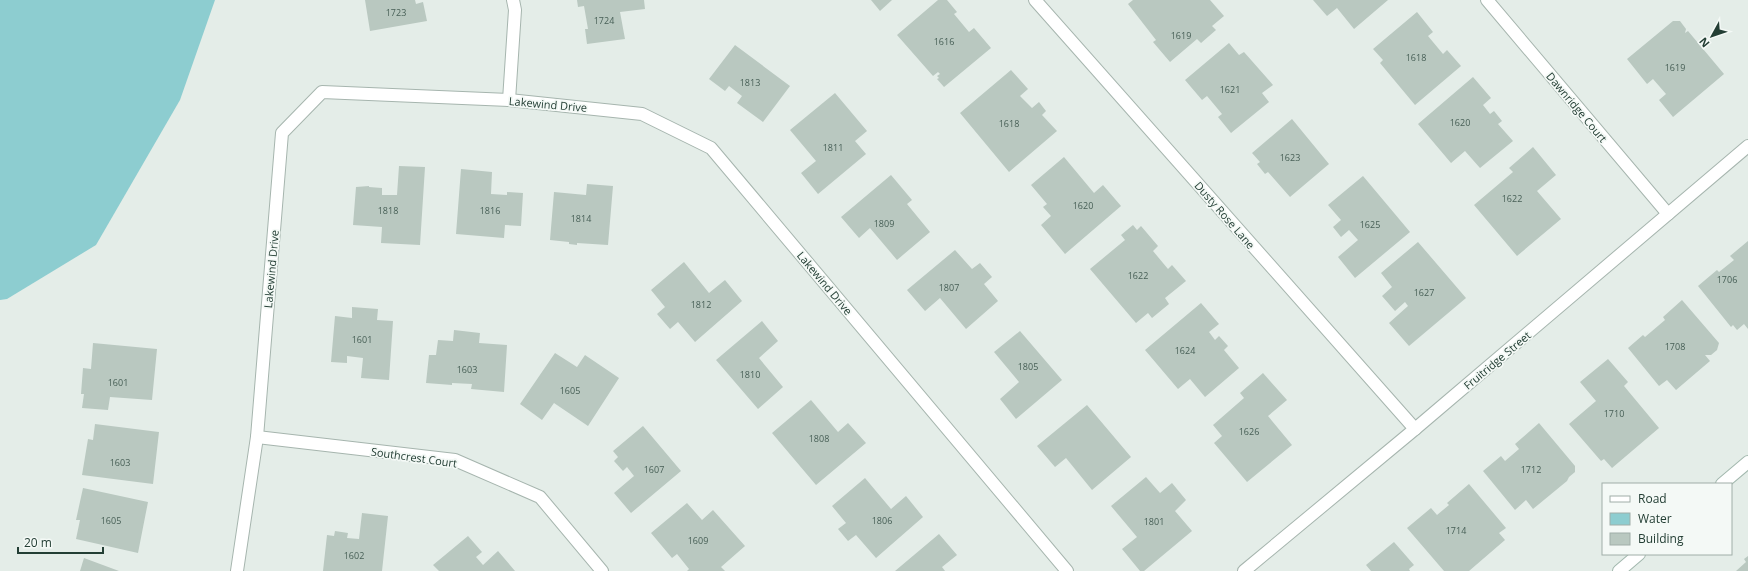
<svg xmlns="http://www.w3.org/2000/svg" width="1748" height="571" font-family="'Open Sans',sans-serif">
	<style>
		.water { fill: #8dcdd0 }
		.building { fill: #b9c8c0 }
		.lines { fill: none; stroke-linecap: round; stroke-linejoin: round }
		.street-casing { stroke: #a6b5ae; stroke-width: 14 }
		.secondary-casing { stroke: #a2b8ae; stroke-width: 14 }
		.street { stroke: #fff; stroke-width: 12 }
		.secondary { stroke: #fff; stroke-width: 12 }
		.labels { text-anchor: middle; dominant-baseline: central; stroke-width: 3.5; stroke-linejoin: round; paint-order: stroke }
		.number-label { font-size: 9px; fill: #486057 }
		.street-label { font-size: 11px; fill: #233e34; stroke: #f4f9f6 }
	</style>
	<rect width="100%" height="100%" fill="#e4ede8"/>
	<polygon class="water" points="0,0 215,0 180,100 96,245 7,299 0,300"/>
	<g class="building">
		<polygon points="365,0 415,0 416,4 423,2 427,21 370,31"/>
		<polygon points="577,0 644,0 645,9 620,12 625,39 587,44 585,29 588,29 584,6 578,7"/>
		<polygon points="871,0 892,0 880,11"/>
		<polygon points="938,0 947,0 957,12 954,14 969,32 974,28 991,48 944,87 937,79 939,78 937,76 940,74 938,72 933,76 897,35"/>
		<polygon points="1133,0 1210,0 1224,16 1212,26 1216,30 1201,43 1197,39 1170,62 1153,42 1156,40 1128,4"/>
		<polygon points="1313,0 1388,0 1354,29 1337,8 1327,16"/>
		<polygon points="1417,12 1433,32 1428,36 1443,54 1447,50 1461,66 1415,105 1380,63 1383,60 1373,49"/>
		<polygon points="1673,21 1680,21 1686,29 1685,33 1688,31 1724,74 1673,117 1659,100 1666,94 1653,79 1647,84 1627,59"/>
		<polygon points="1229,43 1239,55 1244,52 1273,85 1262,93 1269,102 1231,133 1218,117 1222,114 1207,96 1202,100 1185,80"/>
		<polygon points="735,45 790,86 763,122 737,103 742,96 729,86 725,91 709,79"/>
		<polygon points="1011,70 1028,89 1020,96 1032,108 1039,102 1046,111 1042,115 1057,131 1009,172 960,113"/>
		<polygon points="1473,77 1491,98 1483,105 1490,114 1494,111 1502,121 1498,124 1513,141 1480,168 1465,151 1451,163 1418,124"/>
		<polygon points="835,93 867,131 855,141 866,154 818,194 801,173 816,161 790,130"/>
		<polygon points="1292,119 1329,164 1290,197 1268,172 1265,174 1257,164 1260,162 1252,153"/>
		<polygon points="1533,147 1556,175 1537,191 1561,219 1517,256 1474,205 1513,172 1509,168"/>
		<polygon points="1064,157 1094,193 1103,185 1121,206 1065,254 1041,225 1051,216 1043,207 1047,204 1031,185"/>
		<polygon points="399,166 425,167 420,245 381,243 382,227 353,225 356,187 369,186 369,187 382,188 382,195 397,195"/>
		<polygon points="461,169 492,172 491,194 507,195 507,192 523,193 521,226 505,225 504,238 456,234"/>
		<polygon points="891,175 912,200 907,204 930,232 897,260 870,228 859,238 841,217"/>
		<polygon points="1363,176 1410,232 1355,278 1338,257 1358,240 1349,230 1341,237 1333,227 1341,220 1328,205"/>
		<polygon points="587,184 613,186 608,245 577,243 577,245 569,244 569,242 550,240 554,192 586,195"/>
		<polygon points="1133,225 1137,230 1141,226 1158,246 1153,251 1168,269 1172,265 1186,281 1165,298 1169,304 1152,318 1148,313 1136,323 1090,269 1125,240 1121,235"/>
		<polygon points="1748,241 1748,329 1744,324 1737,330 1733,325 1731,327 1698,286 1717,270 1719,272 1734,260 1730,256"/>
		<polygon points="1418,242 1466,298 1409,346 1389,323 1408,306 1405,302 1395,311 1382,296 1392,287 1381,273"/>
		<polygon points="955,250 972,269 980,263 992,277 984,284 998,301 966,329 940,298 925,311 907,290"/>
		<polygon points="684,262 709,293 725,280 742,301 695,342 678,322 670,329 657,314 665,307 651,290"/>
		<polygon points="1682,300 1719,343 1717,350 1711,355 1705,355 1710,361 1676,390 1667,380 1659,386 1628,348 1643,335 1645,337 1665,320 1663,317"/>
		<polygon points="1201,303 1219,324 1209,332 1215,340 1219,336 1228,346 1224,350 1239,368 1205,397 1190,379 1178,389 1145,350"/>
		<polygon points="352,307 378,309 377,320 393,321 389,380 361,378 363,358 347,356 347,363 331,362 335,316 352,318"/>
		<polygon points="762,321 778,341 759,358 783,387 758,409 716,360"/>
		<polygon points="454,330 480,333 479,343 507,345 504,392 471,389 472,384 452,383 452,385 426,383 429,355 436,355 438,340 453,341"/>
		<polygon points="1020,331 1062,380 1016,419 1000,399 1019,382 994,352"/>
		<polygon points="93,343 157,349 152,400 110,397 108,410 82,408 84,394 81,394 83,368 91,369"/>
		<polygon points="555,353 577,367 585,355 619,378 588,426 554,403 542,420 520,404"/>
		<polygon points="1608,359 1628,382 1624,386 1659,428 1612,468 1604,459 1601,461 1569,424 1596,401 1580,382"/>
		<polygon points="1263,373 1287,400 1268,416 1292,445 1247,482 1214,443 1222,436 1213,425 1244,398 1240,393"/>
		<polygon points="811,400 838,432 848,423 866,443 816,485 772,433"/>
		<polygon points="1087,405 1131,457 1092,490 1066,458 1055,467 1037,446"/>
		<polygon points="1539,423 1575,466 1575,472 1569,477 1567,481 1533,509 1526,500 1515,510 1483,471 1501,456 1505,461 1519,449 1515,444"/>
		<polygon points="95,424 159,432 153,484 82,475 88,439 93,440"/>
		<polygon points="643,426 681,471 631,513 614,493 634,476 627,467 623,471 614,461 618,457 613,451"/>
		<polygon points="1146,477 1160,493 1172,483 1186,500 1175,511 1192,531 1144,571 1140,571 1122,549 1137,537 1111,506"/>
		<polygon points="865,478 891,509 906,496 923,517 876,558 856,535 848,541 838,529 846,523 832,506"/>
		<polygon points="1469,484 1506,528 1499,533 1505,540 1469,571 1444,571 1407,528 1431,508 1437,515 1449,505 1447,503"/>
		<polygon points="83,488 148,502 138,553 76,539 80,520 76,520"/>
		<polygon points="687,503 702,520 713,510 745,546 721,567 725,571 687,571 689,569 677,554 672,558 651,533"/>
		<polygon points="362,513 388,516 382,571 323,571 327,535 334,536 335,531 348,533 347,538 359,539"/>
		<polygon points="939,534 957,555 942,567 945,571 895,571"/>
		<polygon points="468,536 482,552 476,557 483,565 498,551 515,571 439,571 433,565"/>
		<polygon points="1394,542 1414,565 1409,569 1410,571 1371,571 1366,565"/>
		<polygon points="1748,556 1748,571 1736,571 1746,562 1744,559"/>
		<polygon points="84,558 119,571 80,571"/>
	</g>
	<g class="lines">
		<g class="street-casing">
			<g id="street">
				<polyline points="1035,0 1415,429"/>
				<polyline points="1487,0 1668,214"/>
				<polyline points="509,100 515,10 513,0"/>
				<polyline points="257,437 455,460 540,497 602,571"/>
				<polyline points="237,571 257,437 282,133 322,92 509,100 642,114 711,148 1067,571"/>
				<polyline points="1244,571 1415,429 1748,146"/>
			</g>
		</g>
		<g class="secondary-casing">
			<g id="secondary">
				<polyline points="1722,484 1748,462"/>
				<polyline points="1619,571 1639,554"/>
			</g>
		</g>
		<use href="#street" class="street"/>
		<use href="#secondary" class="secondary"/>
	</g>
	<g class="labels">
		<g class="number-label">
			<text x="396" y="12">1723</text>
			<text x="604" y="20">1724</text>
			<text x="1181" y="35">1619</text>
			<text x="944" y="41">1616</text>
			<text x="1416" y="57">1618</text>
			<text x="1675" y="67">1619</text>
			<text x="750" y="82">1813</text>
			<text x="1230" y="89">1621</text>
			<text x="1460" y="122">1620</text>
			<text x="1009" y="123">1618</text>
			<text x="833" y="147">1811</text>
			<text x="1290" y="157">1623</text>
			<text x="1512" y="198">1622</text>
			<text x="1083" y="205">1620</text>
			<text x="388" y="210">1818</text>
			<text x="490" y="210">1816</text>
			<text x="581" y="218">1814</text>
			<text x="884" y="223">1809</text>
			<text x="1370" y="224">1625</text>
			<text x="1138" y="275">1622</text>
			<text x="1727" y="279">1706</text>
			<text x="949" y="287">1807</text>
			<text x="1424" y="292">1627</text>
			<text x="701" y="304">1812</text>
			<text x="362" y="339">1601</text>
			<text x="1675" y="346">1708</text>
			<text x="1185" y="350">1624</text>
			<text x="1028" y="366">1805</text>
			<text x="467" y="369">1603</text>
			<text x="750" y="374">1810</text>
			<text x="118" y="382">1601</text>
			<text x="570" y="390">1605</text>
			<text x="1614" y="413">1710</text>
			<text x="1249" y="431">1626</text>
			<text x="819" y="438">1808</text>
			<text x="120" y="462">1603</text>
			<text x="654" y="469">1607</text>
			<text x="1531" y="469">1712</text>
			<text x="111" y="520">1605</text>
			<text x="882" y="520">1806</text>
			<text x="1154" y="521">1801</text>
			<text x="1456" y="530">1714</text>
			<text x="698" y="540">1609</text>
			<text x="354" y="555">1602</text>
		</g>
		<g class="street-label">
			<text transform="translate(548 104) rotate(5)">Lakewind Drive</text>
			<text transform="translate(1577 107) rotate(50)">Dawnridge Court</text>
			<text transform="translate(1225 215) rotate(49)">Dusty Rose Lane</text>
			<text transform="translate(271 269) rotate(-85)">Lakewind Drive</text>
			<text transform="translate(825 283) rotate(50)">Lakewind Drive</text>
			<text transform="translate(1497 360) rotate(-40)">Fruitridge Street</text>
			<text transform="translate(414 457) rotate(8)">Southcrest Court</text>
		</g>
	</g>
	<rect x="1602" y="483" width="130" height="72" fill="#f4f9f6" stroke="#a0aea8"/>
	<rect x="1610" y="496" width="20" height="6" fill="#ffffff" stroke="#a0aea8"/>
	<text x="1638" y="503" font-size="12" fill="#233e34">Road</text>
	<rect x="1610" y="513" width="20" height="12" fill="#8dcdd0" stroke="#a0aea8"/>
	<text x="1638" y="523" font-size="12" fill="#233e34">Water</text>
	<rect x="1610" y="533" width="20" height="12" fill="#b9c8c0" stroke="#a0aea8"/>
	<text x="1638" y="543" font-size="12" fill="#233e34">Building</text>
	<g transform="translate(1712 36) rotate(230)" stroke="#f4f9f6" stroke-width="3" paint-order="stroke">
	<path d="M0-3L7 15L0 10L-7 15Z" fill="#233e34"/>
	<text y="-6" font-size="11" font-weight="bold" text-anchor="middle" fill="#233e34">N</text>
	</g>
	<path d="M18 547v6h85v-6" fill="none" stroke="#233e34" stroke-width="2"/>
	<text x="24" y="547" font-size="12" fill="#233e34" stroke="#f4f9f6" stroke-width="3" paint-order="stroke">20 m</text>
</svg>
